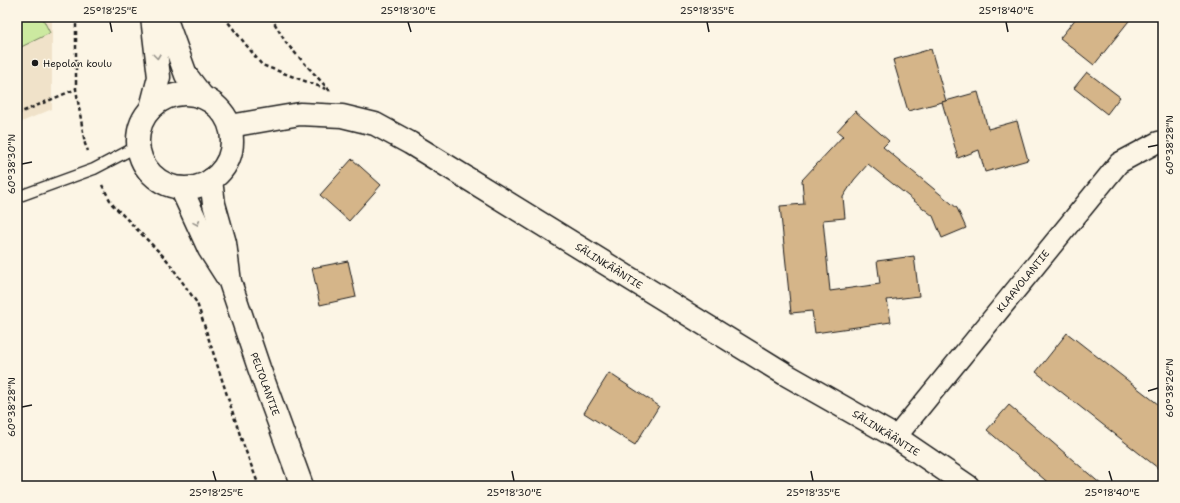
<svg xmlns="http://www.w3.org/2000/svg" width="1180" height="503" font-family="'Shantell Sans',sans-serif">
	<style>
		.built { fill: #f0e2c9 }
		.green { fill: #cce9a0; stroke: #74825e }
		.building { fill: #d5b589; stroke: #1c1c1c }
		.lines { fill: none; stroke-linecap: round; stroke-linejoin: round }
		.lane-casing { stroke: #1c1c1c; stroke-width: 13 }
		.street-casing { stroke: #1c1c1c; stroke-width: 23 }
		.secondary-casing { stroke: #1c1c1c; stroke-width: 25 }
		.path { stroke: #1c1c1c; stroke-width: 2.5; stroke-dasharray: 4 3; stroke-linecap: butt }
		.lane { stroke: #fcf5e5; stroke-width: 10 }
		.street { stroke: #fcf5e5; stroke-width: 20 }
		.secondary { stroke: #fcf5e5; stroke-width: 22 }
		.oneway { stroke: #97938b }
		.ticks { fill: none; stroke: #1c1c1c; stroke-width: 1.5 }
		.poi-dot { fill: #1c1c1c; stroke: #fcf5e5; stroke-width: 1.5 }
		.labels { text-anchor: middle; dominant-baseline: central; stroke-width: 3; stroke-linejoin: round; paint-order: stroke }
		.poi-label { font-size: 10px; fill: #1c1c1c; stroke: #fcf5e5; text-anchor: start }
		.street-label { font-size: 10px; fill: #1c1c1c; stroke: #fcf5e5 }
		.neatline { fill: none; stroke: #1c1c1c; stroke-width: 1.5 }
		.ticks-label { font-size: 10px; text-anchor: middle; fill: #1c1c1c }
	</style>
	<rect width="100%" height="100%" fill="#fcf5e5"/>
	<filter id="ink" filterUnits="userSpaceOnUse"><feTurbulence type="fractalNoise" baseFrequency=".025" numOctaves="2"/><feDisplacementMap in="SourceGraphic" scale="8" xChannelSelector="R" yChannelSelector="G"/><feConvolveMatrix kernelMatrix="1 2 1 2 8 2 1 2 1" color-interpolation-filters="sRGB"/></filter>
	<g filter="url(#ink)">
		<polygon class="built" points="17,17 52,17 52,109 17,124"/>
		<polygon class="green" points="17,17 42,17 50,33 17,49"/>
		<g class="building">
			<polygon points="1077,17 1132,17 1094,65 1060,38"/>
			<polygon points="931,49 946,101 908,111 893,60"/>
			<polygon points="1087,72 1120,97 1107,114 1074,88"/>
			<polygon points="978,92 988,129 1017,121 1028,160 985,172 979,150 958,158 942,102"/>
			<polygon points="855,111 889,141 883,147 957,208 966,228 942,238 933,216 868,164 854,180 843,197 845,218 823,220 830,291 880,284 877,261 914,256 919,296 887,300 891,322 815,333 812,311 791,313 780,206 804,204 802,180 843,136 837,131"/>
			<polygon points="352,159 381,185 349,221 320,195"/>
			<polygon points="348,261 356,297 320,305 312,268"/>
			<polygon points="1067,333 1163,408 1163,472 1036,372"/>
			<polygon points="609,373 659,406 635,445 584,413"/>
			<polygon points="1009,405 1103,486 1052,486 987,430"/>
		</g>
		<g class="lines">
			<g class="lane-casing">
				<polyline id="lane" points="17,197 94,169 138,146"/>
			</g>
			<g class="street-casing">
				<polyline id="street" points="896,437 1119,163 1158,142 1163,141"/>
			</g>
			<g class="secondary-casing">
				<g id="secondary">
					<polyline points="165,17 186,75 202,96"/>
					<circle cx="185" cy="141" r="47"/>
					<polyline points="151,108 159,77 152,17"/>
					<polyline points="230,126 300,114 342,116 375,124 410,143 785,374 896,437 968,486"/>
					<polyline points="211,180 214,204 225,243 230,282 259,368 302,486"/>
					<polyline points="181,188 209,249 227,277"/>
				</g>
			</g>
			<g class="path">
				<polyline points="76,17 76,89 85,144 88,151"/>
				<polyline points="224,17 262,65 326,89"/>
				<polyline points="271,17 286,43 330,91"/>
				<polyline points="76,21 97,17"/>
				<polyline points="17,114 76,89"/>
				<polyline points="102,185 112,204 167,260 197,303 242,441 259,486"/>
			</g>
			<use href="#lane" class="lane"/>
			<use href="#street" class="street"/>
			<use href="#secondary" class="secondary"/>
		</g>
		<defs><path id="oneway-chevron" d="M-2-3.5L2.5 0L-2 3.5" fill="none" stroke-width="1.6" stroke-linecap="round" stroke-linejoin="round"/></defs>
		<g class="oneway">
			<use href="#oneway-chevron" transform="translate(157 56) rotate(83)"/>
			<use href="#oneway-chevron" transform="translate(197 223) rotate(66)"/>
		</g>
	</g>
	<path class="ticks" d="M 110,22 L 112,32M 408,22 L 411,32M 707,22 L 709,32M 1006,22 L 1008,32M 1148,147 L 1158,145M 22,164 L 32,162M 1148,391 L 1158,388M 22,407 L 32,405M 213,471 L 216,481M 512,471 L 514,481M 811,471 L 813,481M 1109,471 L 1112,481"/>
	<circle class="poi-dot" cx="35" cy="63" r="4"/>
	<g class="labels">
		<g class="poi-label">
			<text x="43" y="63">Hepolan koulu</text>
		</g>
		<g class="street-label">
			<text transform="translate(609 266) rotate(32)">SÄLINKÄÄNTIE</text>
			<text transform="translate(1023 281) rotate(-51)">KLAAVOLANTIE</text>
			<text transform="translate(265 384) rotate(70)">PELTOLANTIE</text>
			<text transform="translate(886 433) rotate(32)">SÄLINKÄÄNTIE</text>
		</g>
	</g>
	<rect width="1180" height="503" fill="none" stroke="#fcf5e5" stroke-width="44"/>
	<rect x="22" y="22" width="1136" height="459" class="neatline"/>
	<g class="ticks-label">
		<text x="110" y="14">25°18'25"E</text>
		<text x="408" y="14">25°18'30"E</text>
		<text x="707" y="14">25°18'35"E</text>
		<text x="1006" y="14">25°18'40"E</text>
		<text transform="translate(1169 145) rotate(-90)" y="4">60°38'28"N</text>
		<text transform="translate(11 164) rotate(-90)" y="4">60°38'30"N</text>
		<text transform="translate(1169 388) rotate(-90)" y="4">60°38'26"N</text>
		<text transform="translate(11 407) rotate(-90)" y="4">60°38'28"N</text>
		<text x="216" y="496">25°18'25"E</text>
		<text x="514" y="496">25°18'30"E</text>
		<text x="813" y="496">25°18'35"E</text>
		<text x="1112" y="496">25°18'40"E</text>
	</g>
</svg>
